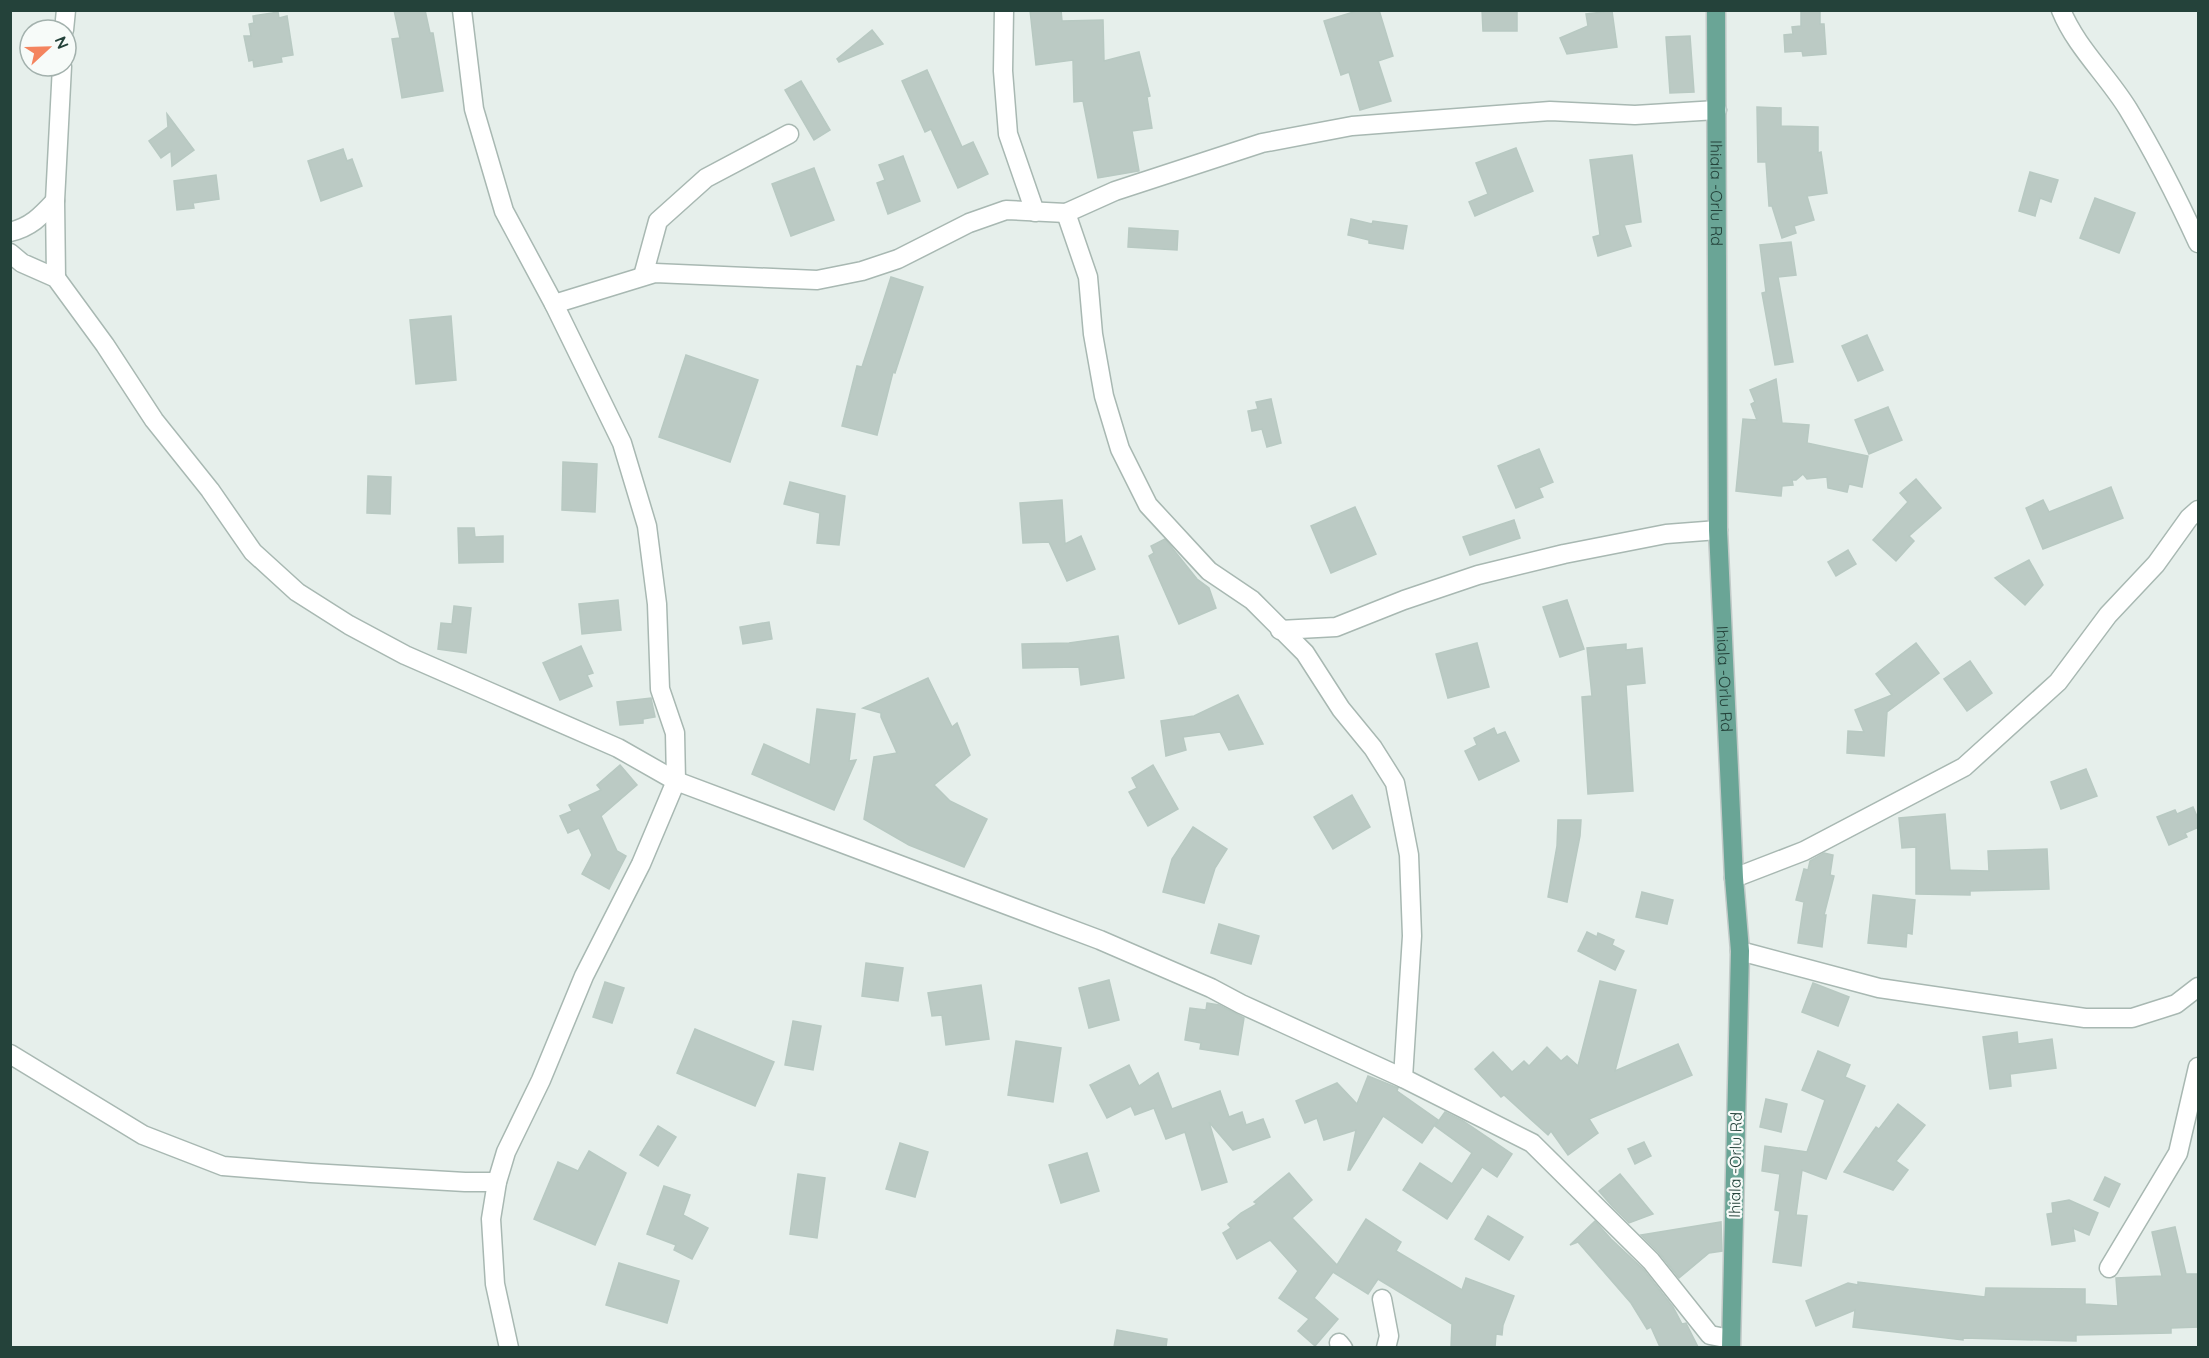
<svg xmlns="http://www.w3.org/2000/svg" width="2209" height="1358" font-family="Quicksand,sans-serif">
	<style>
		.building { fill: #bbcac4; stroke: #b8c9c2; stroke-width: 1.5 }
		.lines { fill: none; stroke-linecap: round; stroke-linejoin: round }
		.minor-casing { stroke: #a8b8b2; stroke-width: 21 }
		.major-casing { stroke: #c2cac8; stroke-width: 21 }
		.minor { stroke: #fff; stroke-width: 18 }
		.major { stroke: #6aa596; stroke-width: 18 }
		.labels { text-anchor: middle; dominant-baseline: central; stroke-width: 4.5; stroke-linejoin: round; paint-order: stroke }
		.street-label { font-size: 16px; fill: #24423a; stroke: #f7fbf9 }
	</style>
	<rect width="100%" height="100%" fill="#e6efeb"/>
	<g class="building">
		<polygon points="394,10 425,10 430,33 433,33 443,91 402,98 392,39 400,38"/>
		<polygon points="1030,10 1061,10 1062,21 1103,20 1104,61 1139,52 1150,96 1147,97 1152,128 1132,131 1139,171 1098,178 1083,101 1074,102 1073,60 1036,65"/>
		<polygon points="1360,10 1379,10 1393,56 1378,61 1391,101 1360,110 1349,72 1341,75 1324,21"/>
		<polygon points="1482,10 1517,10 1517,31 1483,31"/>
		<polygon points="1801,10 1820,10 1820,24 1824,24 1826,54 1803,56 1802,51 1785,52 1784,35 1793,34 1792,27 1801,26"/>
		<polygon points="1612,11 1617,47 1567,54 1560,38 1588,26 1586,14"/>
		<polygon points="278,12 279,18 287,16 293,55 281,57 282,62 254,67 253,60 249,61 244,36 251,36 249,24 254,23 253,16"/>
		<polygon points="872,30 883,44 839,62 837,59"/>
		<polygon points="1690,36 1694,92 1670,93 1666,37"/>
		<polygon points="927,70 962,147 973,142 988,174 958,188 931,129 925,132 902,81"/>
		<polygon points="801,81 830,130 814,140 785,90"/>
		<polygon points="1757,107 1781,108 1781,126 1818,127 1818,153 1821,152 1827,193 1807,196 1814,220 1794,226 1796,233 1782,238 1772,206 1769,206 1766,162 1758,162"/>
		<polygon points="167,114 194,150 172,166 171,151 161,158 149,141 168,127"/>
		<polygon points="1516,148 1533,191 1475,216 1469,202 1488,194 1476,163"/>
		<polygon points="343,149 347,161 352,159 362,186 321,201 308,161"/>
		<polygon points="1632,155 1641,222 1624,225 1631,246 1598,256 1593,237 1600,235 1590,160"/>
		<polygon points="903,156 920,201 888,214 877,183 885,180 879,165"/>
		<polygon points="814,168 834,220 791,236 772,184"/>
		<polygon points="2030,172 2058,180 2051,202 2040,198 2035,216 2019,211"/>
		<polygon points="216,175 219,199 193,203 194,208 177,210 174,181"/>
		<polygon points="2095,198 2135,213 2119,253 2080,238"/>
		<polygon points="1351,219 1372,224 1373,221 1407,226 1403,249 1369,243 1369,240 1348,235"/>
		<polygon points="1129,228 1178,231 1177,250 1128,247"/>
		<polygon points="1791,242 1796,275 1778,277 1793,362 1775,365 1762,293 1766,292 1760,245"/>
		<polygon points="891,277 923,287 895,373 893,372 877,435 842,426 857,366 862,367"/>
		<polygon points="451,316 456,380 416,384 410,320"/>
		<polygon points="1867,335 1883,370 1858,381 1842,346"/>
		<polygon points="686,355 758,380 730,462 659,437"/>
		<polygon points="1776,379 1782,423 1809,425 1807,443 1868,456 1862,487 1849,484 1847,492 1828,488 1827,477 1807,479 1803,474 1796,480 1792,480 1793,485 1782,486 1781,496 1736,491 1743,419 1757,420 1751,404 1755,402 1750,390"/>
		<polygon points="1271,399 1281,443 1267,447 1262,429 1252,431 1248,411 1258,409 1256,402"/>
		<polygon points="1888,407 1902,440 1869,454 1855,420"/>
		<polygon points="1539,449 1553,482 1539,488 1543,497 1516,508 1498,466"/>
		<polygon points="563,462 597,464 595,512 562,510"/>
		<polygon points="368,476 391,477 390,514 367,513"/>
		<polygon points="1916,479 1941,508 1909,536 1914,541 1896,561 1873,540 1908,502 1900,493"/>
		<polygon points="790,482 845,496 839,545 817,543 820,513 784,504"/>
		<polygon points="2111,487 2123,518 2043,549 2026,508 2043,500 2049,512"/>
		<polygon points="1062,500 1065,544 1081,536 1095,569 1067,581 1049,542 1023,543 1020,503"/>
		<polygon points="1355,507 1376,554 1331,573 1311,526"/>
		<polygon points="1514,520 1520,538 1470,555 1463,537"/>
		<polygon points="458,528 474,528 475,537 503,536 503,562 459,563"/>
		<polygon points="1165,539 1197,579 1209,588 1216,608 1179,624 1149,556 1154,553 1151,546"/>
		<polygon points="1848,550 1856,564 1836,576 1828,562"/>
		<polygon points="2029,560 2043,585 2025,605 1995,578"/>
		<polygon points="618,600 621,630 582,634 579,604"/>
		<polygon points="1567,600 1584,649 1560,657 1543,607"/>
		<polygon points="454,606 471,608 466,653 438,649 441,623 452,624"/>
		<polygon points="769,622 772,639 743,644 740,627"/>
		<polygon points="1118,636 1124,678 1081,685 1079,667 1023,668 1022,644 1069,643"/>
		<polygon points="1477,643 1489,687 1448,698 1436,654"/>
		<polygon points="1916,643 1939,673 1887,712 1884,756 1847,753 1848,731 1864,732 1855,710 1892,695 1876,674"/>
		<polygon points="1626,644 1626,650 1642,648 1645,683 1626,685 1633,791 1588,794 1582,697 1592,696 1587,648"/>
		<polygon points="581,646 593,673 587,675 592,686 560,700 543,663"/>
		<polygon points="1970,661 1992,693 1967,711 1944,679"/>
		<polygon points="928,678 952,727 957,723 970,755 934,785 950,801 987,819 964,867 909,845 864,819 874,757 897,753 881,717 881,713 863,708"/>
		<polygon points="1238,695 1263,744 1229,750 1220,732 1183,737 1186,750 1166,756 1161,721 1194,716"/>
		<polygon points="651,698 655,717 643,719 643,723 620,725 617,702"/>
		<polygon points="817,709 855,714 849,761 856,760 834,810 752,774 764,744 810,765"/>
		<polygon points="1494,728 1497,735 1505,732 1519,761 1479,780 1465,751 1477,745 1474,738"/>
		<polygon points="620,765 637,785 601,816 617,851 626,856 609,889 582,874 592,855 579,828 568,833 560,816 572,811 569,805 601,790 597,785"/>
		<polygon points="1153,765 1178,809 1148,826 1129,792 1137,788 1132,778"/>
		<polygon points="2086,769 2097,796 2061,809 2051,782"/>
		<polygon points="1352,795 1370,827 1333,849 1314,817"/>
		<polygon points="2193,807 2199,821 2199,827 2185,833 2187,837 2169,845 2157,817 2175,810 2177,814"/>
		<polygon points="1945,814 1950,870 1989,871 1988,851 2047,849 2049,889 1970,891 1970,895 1916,894 1916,847 1902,848 1899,818"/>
		<polygon points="1558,820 1581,820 1580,836 1567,902 1548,897 1557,846"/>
		<polygon points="1193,827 1227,849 1215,868 1204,903 1163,892 1172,859"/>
		<polygon points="1824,853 1833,855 1830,875 1834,876 1824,915 1826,915 1822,947 1798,943 1804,902 1796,900 1804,869 1808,870 1810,861"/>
		<polygon points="1642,892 1673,900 1667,924 1636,917"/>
		<polygon points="1873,895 1915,900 1912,934 1907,933 1906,947 1868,943"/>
		<polygon points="1219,924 1259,936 1251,964 1211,953"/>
		<polygon points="1587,932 1597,937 1598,933 1614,940 1612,945 1624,951 1615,970 1578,951"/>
		<polygon points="866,963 903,968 898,1001 862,996"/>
		<polygon points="1109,980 1119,1020 1089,1028 1079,988"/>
		<polygon points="1600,981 1636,990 1615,1071 1678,1044 1692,1075 1589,1119 1598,1133 1568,1155 1551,1131 1548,1135 1504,1095 1501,1097 1475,1069 1493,1052 1512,1072 1524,1061 1529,1066 1547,1047 1561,1061 1567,1056 1578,1066"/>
		<polygon points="605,982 624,988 612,1023 593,1017"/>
		<polygon points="1813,983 1849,997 1838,1026 1802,1012"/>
		<polygon points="981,985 989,1039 946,1045 942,1015 932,1016 928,993"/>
		<polygon points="1207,1003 1219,1005 1244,1018 1238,1055 1200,1049 1201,1043 1185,1040 1190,1008 1206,1010"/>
		<polygon points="793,1021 821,1026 813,1070 785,1065"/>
		<polygon points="695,1029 774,1062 755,1106 677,1073"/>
		<polygon points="2017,1032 2018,1044 2052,1039 2056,1068 2010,1074 2011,1086 1990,1089 1983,1037"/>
		<polygon points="1016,1041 1061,1048 1053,1102 1008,1095"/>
		<polygon points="1818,1051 1850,1065 1845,1077 1865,1086 1826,1179 1802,1170 1796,1215 1807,1216 1801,1266 1773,1262 1780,1211 1775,1210 1780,1174 1762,1171 1765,1146 1807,1152 1825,1100 1802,1090"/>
		<polygon points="1129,1065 1139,1086 1158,1073 1172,1109 1220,1091 1229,1117 1242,1112 1246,1125 1263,1119 1270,1137 1233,1150 1209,1122 1227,1182 1202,1190 1185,1132 1166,1139 1154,1108 1135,1115 1131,1106 1107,1118 1090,1085"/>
		<polygon points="1368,1076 1398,1088 1397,1091 1438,1120 1422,1143 1383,1116 1350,1170 1348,1170 1356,1130 1324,1140 1317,1118 1305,1123 1296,1101 1337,1083 1357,1104"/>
		<polygon points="1766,1099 1787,1104 1781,1132 1760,1127"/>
		<polygon points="1898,1104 1925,1125 1896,1161 1908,1170 1893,1190 1844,1172 1876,1127 1879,1129"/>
		<polygon points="1445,1112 1463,1121 1512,1154 1497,1177 1482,1167 1447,1219 1403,1190 1420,1163 1452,1184 1472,1153 1435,1126"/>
		<polygon points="658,1126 676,1137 658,1166 640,1155"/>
		<polygon points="1644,1142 1651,1156 1635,1164 1628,1149"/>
		<polygon points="900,1143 928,1152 915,1197 886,1189"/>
		<polygon points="589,1151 626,1173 595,1245 534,1219 558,1162 578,1171"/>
		<polygon points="1087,1153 1099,1191 1061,1203 1049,1165"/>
		<polygon points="1289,1173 1312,1200 1292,1218 1337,1265 1366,1219 1401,1242 1396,1251 1462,1290 1466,1278 1514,1296 1503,1325 1502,1335 1496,1334 1495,1347 1451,1347 1452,1324 1378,1279 1368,1294 1333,1272 1314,1298 1338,1319 1315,1346 1298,1331 1309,1319 1279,1298 1298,1271 1270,1240 1237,1259 1223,1233 1231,1228 1228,1224 1241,1213 1257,1204 1254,1202"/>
		<polygon points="798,1174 825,1178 817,1238 790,1234"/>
		<polygon points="1620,1174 1653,1214 1629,1223 1612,1206 1599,1191"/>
		<polygon points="2105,1177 2120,1184 2109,1207 2094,1200"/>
		<polygon points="664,1186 690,1195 683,1215 708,1228 692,1259 674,1250 676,1245 647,1234"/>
		<polygon points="2069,1200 2098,1213 2089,1235 2073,1228 2075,1241 2052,1245 2047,1214 2053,1213 2052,1203"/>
		<polygon points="1488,1216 1523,1237 1509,1260 1475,1239"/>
		<polygon points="1595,1221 1611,1239 1643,1269 1673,1307 1682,1324 1686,1323 1698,1347 1660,1347 1651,1327 1647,1329 1631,1303 1578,1242 1570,1245"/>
		<polygon points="1721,1222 1722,1251 1709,1253 1679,1278 1659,1253 1641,1235"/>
		<polygon points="2175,1227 2186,1274 2199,1274 2199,1327 2171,1328 2171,1333 2076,1335 2076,1341 1963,1338 1963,1340 1853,1327 1855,1310 1816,1326 1806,1301 1848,1283 1858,1285 1858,1282 1985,1297 1986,1288 2085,1289 2085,1304 2118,1306 2116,1278 2162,1276 2152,1232"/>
		<polygon points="619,1263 679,1281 667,1323 606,1305"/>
		<polygon points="1117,1330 1167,1339 1166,1347 1114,1347"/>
	</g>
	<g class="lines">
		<g class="minor-casing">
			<g id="minor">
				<polyline points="462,10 474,109 504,211 554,304 622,443 647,526 657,604 660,689 675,733 676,781 641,864 584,976 541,1080 506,1152 497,1182 491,1219 495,1284 509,1348"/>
				<polyline points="1004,10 1003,71 1008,134 1035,212"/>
				<path d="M 2061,10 C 2076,47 2107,75 2128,109 C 2154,152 2177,197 2198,243"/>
				<polyline points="64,30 66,10"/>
				<polyline points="1066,213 1088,277 1093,334 1104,396 1120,449 1148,505 1209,571 1252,600 1305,653 1341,709 1373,748 1395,783 1409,855 1412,936 1403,1078"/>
				<path d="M 10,232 C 31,227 41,216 55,201"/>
				<polyline points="10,253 22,263 56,278 105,345 154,420 210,490 253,552 297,592 349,625 405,655 618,748 676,781 1100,940 1211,988 1241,1004 1403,1078 1532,1143 1651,1261 1710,1335 1730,1339"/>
				<polyline points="643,276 658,221 706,178 789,134"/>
				<polyline points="56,278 55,201 62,66"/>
				<polyline points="554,304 655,273 817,280 862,271 898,259 969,223 1006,210 1066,213 1115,191 1262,143 1352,126 1550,111 1635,115 1717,110"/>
				<polyline points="1280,630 1336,627 1404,600 1478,575 1564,554 1666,534 1718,530"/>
				<polyline points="1734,878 1804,851 1964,767 2058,682 2108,615 2156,564 2189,518 2198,510"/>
				<polyline points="1740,951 1879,988 2085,1018 2132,1018 2176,1004 2198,987"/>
				<polyline points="10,1054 143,1135 223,1166 311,1173 465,1182 497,1182"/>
				<polyline points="2109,1268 2178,1153 2198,1067"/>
				<polyline points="1382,1299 1389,1336 1386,1348"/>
				<polyline points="1339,1343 1343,1348"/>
			</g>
		</g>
		<g class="major-casing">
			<g id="major">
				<path id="s1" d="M 1716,10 L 1718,530 L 1734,878 L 1740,951 L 1731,1348"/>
			</g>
		</g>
		<use href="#minor" class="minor"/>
		<use href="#major" class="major"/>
	</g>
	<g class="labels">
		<g class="street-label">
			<text stroke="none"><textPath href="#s1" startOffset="183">Ihiala -Orlu Rd</textPath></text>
			<text stroke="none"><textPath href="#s1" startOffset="669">Ihiala -Orlu Rd</textPath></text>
			<text transform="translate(1735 1165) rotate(-89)">Ihiala -Orlu Rd</text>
		</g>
	</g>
	<rect width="2209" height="1358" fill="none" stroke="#24423a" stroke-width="24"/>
	<g transform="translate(48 48) rotate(68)"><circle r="28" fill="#f7fbf9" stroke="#a3b1ad" stroke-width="1.5"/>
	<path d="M0-4.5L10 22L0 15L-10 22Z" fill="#f4845f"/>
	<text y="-9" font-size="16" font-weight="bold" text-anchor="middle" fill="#24423a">N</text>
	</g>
</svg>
